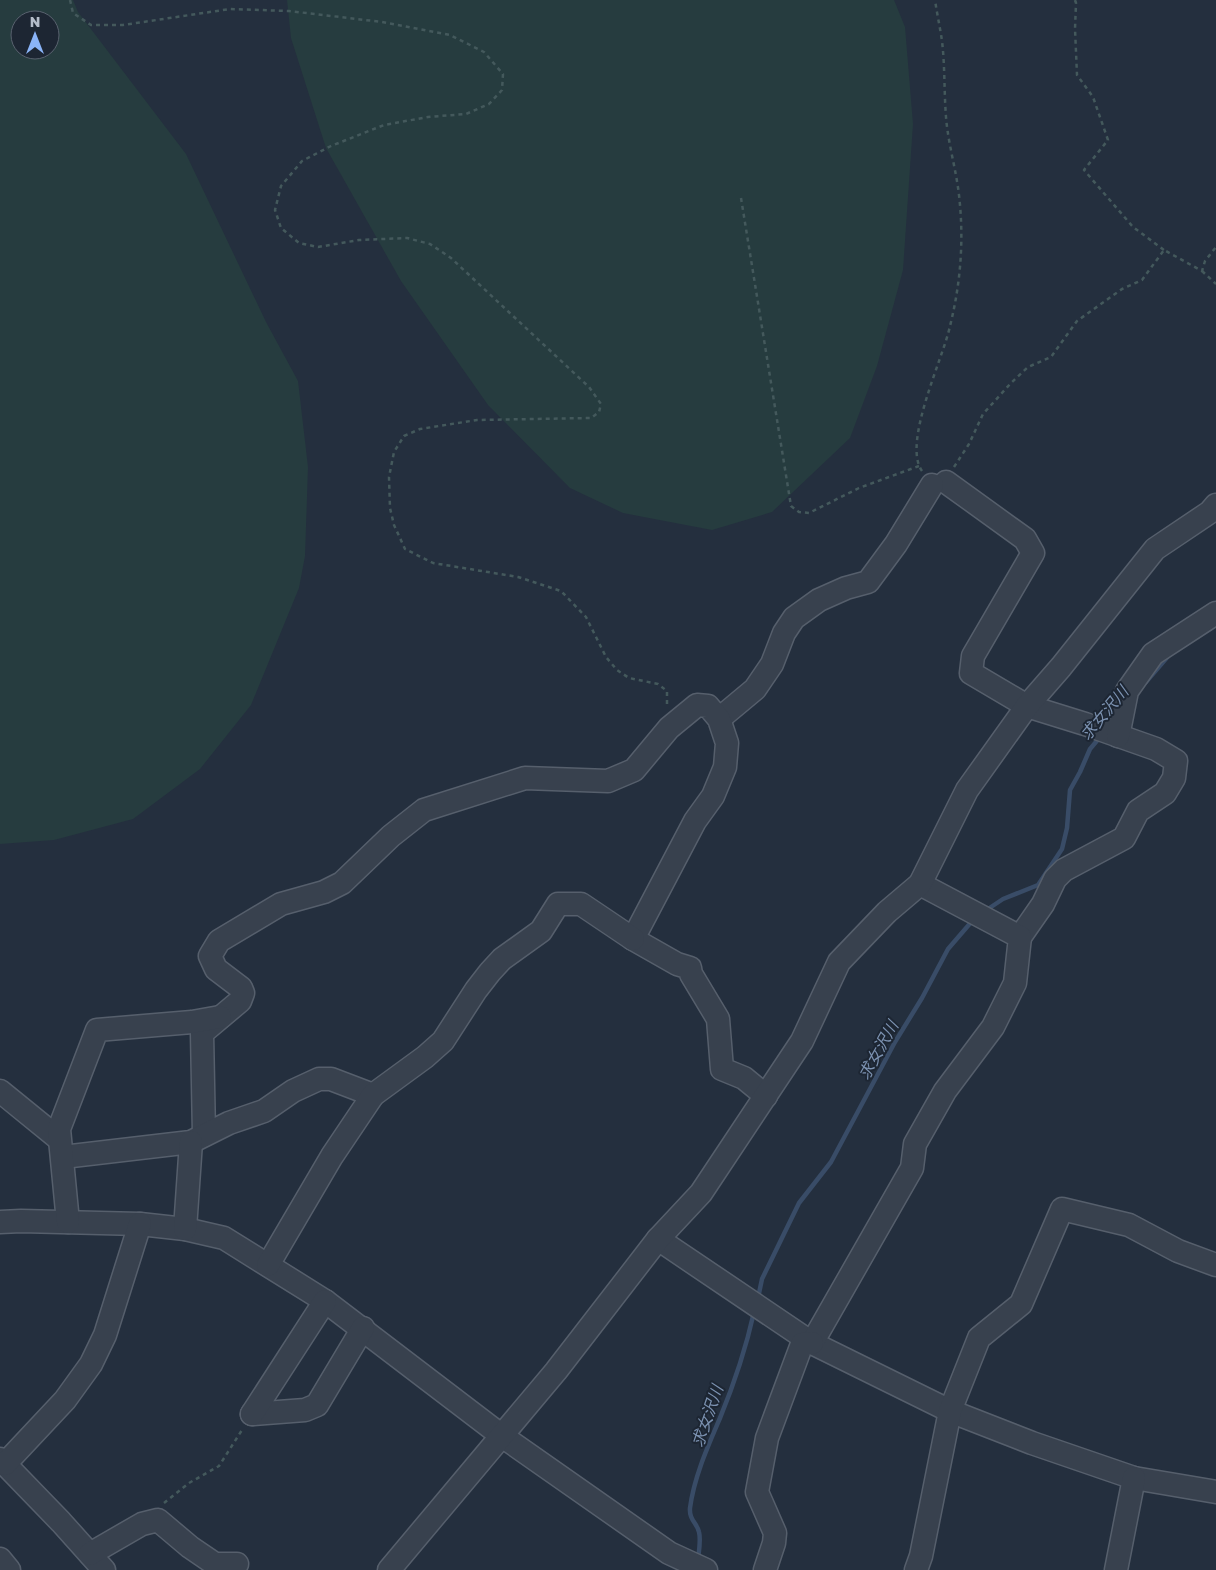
<svg xmlns="http://www.w3.org/2000/svg" width="1216" height="1570" font-family="'Golos Text','Noto Sans JP',sans-serif">
	<style>
		.green { fill: #263c3f; fill-rule: evenodd }
		.lines { fill: none; stroke-linecap: round; stroke-linejoin: round }
		.stream { stroke: #394c67; stroke-width: 4.5 }
		.minor-casing { stroke: #565f6c; stroke-width: 25 }
		.path { stroke: #44595c; stroke-width: 2.5; stroke-dasharray: 4 4; stroke-linecap: butt }
		.minor { stroke: #38414e; stroke-width: 22 }
		.labels { text-anchor: middle; dominant-baseline: central; stroke-width: 4; stroke-linejoin: round; paint-order: stroke }
		.water-label { font-size: 16px; font-style: italic; fill: #7c92b1; stroke: #1d2633 }
	</style>
	<rect width="100%" height="100%" fill="#242f3e"/>
	<g class="green">
		<path d="M 0,0 L 73,0 L 78,12 L 186,154 L 266,322 L 298,381 L 308,467 L 305,556 L 299,588 L 251,705 L 200,769 L 133,819 L 54,840 L 0,844 ZM 20,20 L 50,20 L 50,50 L 20,50 Z"/>
		<polygon points="287,0 894,0 905,27 913,124 903,270 877,366 850,438 772,512 712,530 623,513 570,488 488,405 401,281 326,148 291,38"/>
	</g>
	<g class="lines">
		<g class="stream">
			<polyline points="1146,682 1170,654"/>
			<polyline points="985,911 1003,899 1038,885 1062,849 1067,828 1070,790 1080,772 1090,749 1101,736"/>
			<polyline points="758,1298 762,1279 799,1203 831,1162 895,1042 922,998 948,949 973,920"/>
			<path d="M 698,1559 C 699,1551 701,1540 699,1532 C 697,1523 689,1520 690,1508 C 694,1477 708,1446 720,1418 C 734,1384 746,1348 754,1312"/>
		</g>
		<g class="minor-casing">
			<g id="minor">
				<polyline points="946,482 1025,539 1033,553 973,656 971,673 1027,706 1085,724 1156,749 1176,761 1174,778 1165,793 1138,811 1124,838 1064,870 1055,879 1043,904 1020,937"/>
				<polyline points="719,719 755,689 772,664 784,633 794,618 819,600 846,588 868,582 896,544 932,485"/>
				<polyline points="1118,736 1127,691 1153,654 1216,613"/>
				<polyline points="0,1091 59,1139"/>
				<polyline points="204,1135 202,1033 240,1001 243,993 241,988 216,969 210,956 219,941 281,904 324,892 342,883 391,836 424,810 525,778 608,781 634,770 669,728 697,705 708,706 719,719 727,743 725,767 713,796 695,821 633,939 677,964 690,968 691,974 718,1019 722,1069 744,1078 766,1096"/>
				<polyline points="63,1157 191,1142 229,1123 264,1111 293,1091 319,1079 331,1079 373,1095"/>
				<polyline points="0,1222 21,1221 140,1224 185,1229 224,1238 325,1301 502,1436 669,1553 706,1570"/>
				<polyline points="68,1222 59,1129 97,1030 192,1022 220,1017"/>
				<polyline points="185,1229 191,1142"/>
				<polyline points="658,1239 812,1343 950,1411 1032,1443 1134,1478 1216,1492"/>
				<polyline points="268,1265 332,1156 373,1095 425,1057 443,1041 476,990 490,972 502,959 541,931 558,904 581,904 633,939"/>
				<polyline points="812,1343 912,1168 915,1144 945,1091 993,1027 1015,983 1020,937 920,884"/>
				<polyline points="252,1414 305,1410 317,1405 363,1328"/>
				<polyline points="252,1414 325,1301"/>
				<polyline points="0,1459 61,1522 104,1570"/>
				<polyline points="5,1464 65,1400 91,1364 105,1335 140,1224"/>
				<polyline points="90,1554 142,1524 158,1520 190,1547 215,1564 237,1564"/>
				<polyline points="0,1559 9,1570"/>
				<polyline points="389,1570 556,1371 658,1239 701,1193 802,1041 839,962 887,912 920,884 967,790 1027,706 1061,667 1155,549 1210,512 1216,505"/>
				<polyline points="765,1570 774,1543 775,1533 757,1492 767,1438 802,1344 812,1343"/>
				<polyline points="916,1570 921,1556 950,1411 979,1338 1021,1304 1062,1209 1129,1225 1178,1251 1216,1265"/>
				<polyline points="1116,1570 1134,1478"/>
			</g>
		</g>
		<g class="path">
			<polyline points="70,0 73,13 91,25 123,25 230,9 289,11 382,22 450,35 484,52 503,74 502,90 489,104 466,114 428,117 384,125 331,146 302,161 281,186 275,210 281,228 299,243 318,247 359,240 407,238 430,244 451,258 589,387 601,404 599,412 591,418 477,420 420,429 404,436 394,452 389,477 390,508 394,525 405,549 433,563 518,577 561,591 586,617 606,657 617,670 629,678 658,684 667,691 667,706"/>
			<polyline points="1075,0 1076,3 1075,29 1077,75 1093,97 1108,140 1084,170 1133,227 1164,250"/>
			<polyline points="741,198 791,506 799,512 809,513 859,488 919,466"/>
			<polyline points="1202,271 1216,284"/>
			<polyline points="954,467 969,444 983,414 1011,383 1028,367 1051,357 1077,321 1122,289 1142,280 1164,250 1202,271 1205,261 1216,247"/>
			<path d="M 922,471 C 902,443 943,359 950,326 C 961,282 964,239 959,195 C 956,169 948,143 946,117 C 944,91 945,66 942,41 C 940,27 937,14 935,0"/>
			<polyline points="164,1503 189,1483 219,1466 242,1430"/>
		</g>
		<use href="#minor" class="minor"/>
	</g>
	<g class="labels">
		<g class="water-label">
			<text transform="translate(1104 713) rotate(-50)">求女沢川</text>
			<text transform="translate(878 1050) rotate(-61)">求女沢川</text>
			<text transform="translate(707 1416) rotate(-71)">求女沢川</text>
		</g>
	</g>
	<g transform="translate(35 35)"><circle r="24" fill="#1d2633" stroke="#59626f"/>
	<path d="M0-4L9 19L0 12L-9 19Z" fill="#8ab4f8"/>
	<text y="-8" font-size="14" font-weight="bold" text-anchor="middle" fill="#b4bcc9">N</text>
	</g>
</svg>
